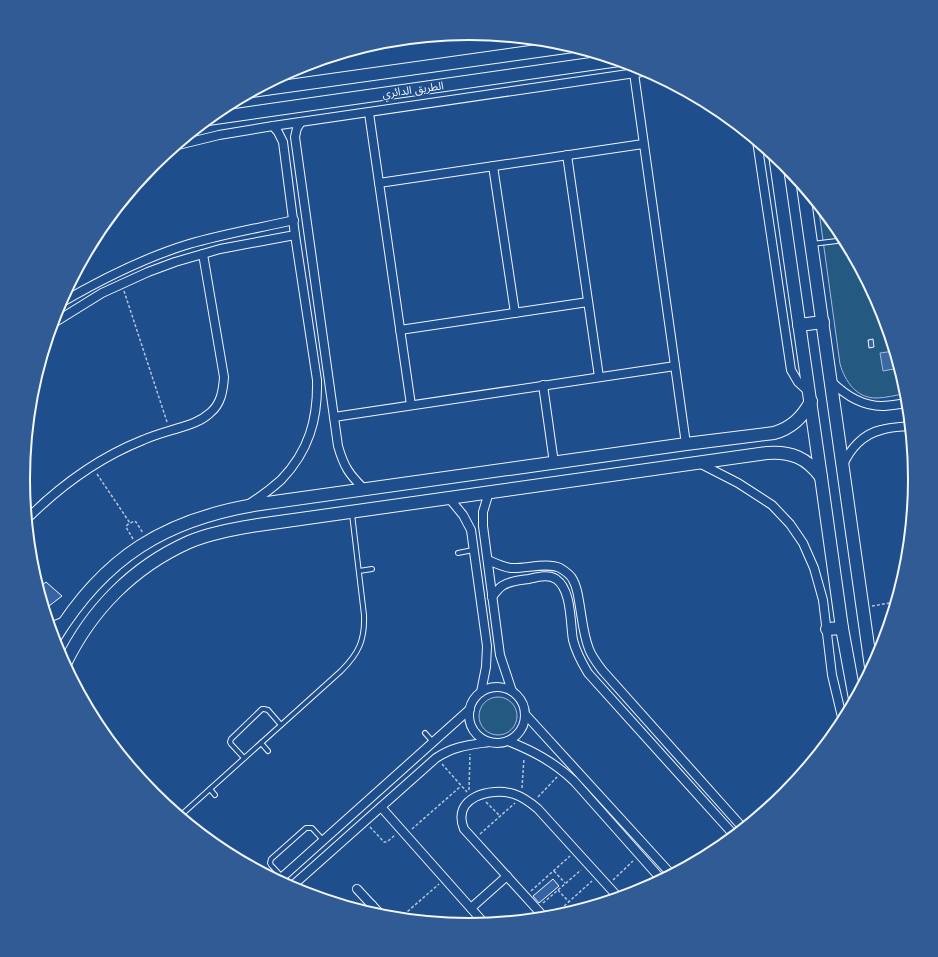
<svg xmlns="http://www.w3.org/2000/svg" width="938" height="957" font-family="'Varela Round','Noto Sans Arabic',sans-serif">
	<style>
		.green { fill: #245a82; stroke: #a8bbd7 }
		.water { fill: #3b69a3; stroke: #a8bbd7 }
		.building { fill: #3563a3; stroke: #f2f6ff }
		.lines { fill: none; stroke-linecap: round; stroke-linejoin: round }
		.lane-casing { stroke: #f2f6ff; stroke-width: 6 }
		.street-casing { stroke: #f2f6ff; stroke-width: 10 }
		.secondary-casing { stroke: #f2f6ff; stroke-width: 14 }
		.path { stroke: #b3c4dc; stroke-width: 1.5; stroke-dasharray: 3 2; stroke-linecap: butt }
		.lane { stroke: #1f4e8c; stroke-width: 4 }
		.street { stroke: #1f4e8c; stroke-width: 8 }
		.secondary { stroke: #1f4e8c; stroke-width: 12 }
		.labels { text-anchor: middle; dominant-baseline: central; stroke-width: 3; stroke-linejoin: round; paint-order: stroke }
		.street-label { font-size: 11px; fill: #f2f6ff; stroke: #1f4e8c }
		.rim { fill: none; stroke: #f2f6ff; stroke-width: 2 }
	</style>
	<rect width="100%" height="100%" fill="#1f4e8c"/>
	<g class="green">
		<path d="M 818,204 L 840,231 L 881,308 L 907,393 C 897,395 886,398 876,398 C 856,398 845,381 840,364 Z"/>
		<circle cx="498" cy="716" r="19"/>
	</g>
	<polygon class="water" points="894,351 899,368 883,371 880,353"/>
	<g class="building">
		<polygon points="882,320 885,320 889,335 884,336"/>
		<polygon points="873,339 874,347 869,348 868,340"/>
		<polygon points="46,582 62,596 45,609 40,594 42,592 41,590 43,588 41,586"/>
		<polygon points="553,879 559,886 539,903 533,896"/>
		<polygon points="564,909 567,912 570,909 572,911 560,915 559,913"/>
	</g>
	<g class="lines">
		<g class="lane-casing">
			<g id="lane">
				<polyline points="812,244 845,240"/>
				<polyline points="458,553 473,550"/>
				<polyline points="359,571 372,569"/>
				<polyline points="425,733 433,742"/>
				<polyline points="261,743 268,751"/>
				<polyline points="244,758 231,744 230,742 231,739 262,709 264,709 268,710 281,725"/>
				<polyline points="210,789 215,795"/>
				<path d="M 180,816 L 341,671 C 359,653 365,640 364,615 L 352,514"/>
				<polyline points="282,877 271,865 270,863 271,859 306,828 312,828 323,840"/>
			</g>
		</g>
		<g class="street-casing">
			<g id="street">
				<polyline points="634,73 686,444"/>
				<polyline points="369,113 411,405"/>
				<path d="M 301,122 L 297,128 L 295,137 L 338,446 C 344,467 349,474 364,489"/>
				<polyline points="757,141 791,370 798,382 809,392"/>
				<polyline points="174,146 219,135 273,126 649,71"/>
				<polyline points="567,155 599,377"/>
				<polyline points="493,166 515,313"/>
				<polyline points="379,183 643,144"/>
				<path d="M 59,304 C 100,280 143,258 189,244 C 224,234 259,228 294,220"/>
				<polyline points="52,324 102,293 148,272 175,262 220,249 295,235"/>
				<polyline points="400,330 588,302"/>
				<path d="M 831,381 C 845,395 862,406 882,406 C 890,406 899,404 908,403"/>
				<polyline points="543,385 554,463"/>
				<polyline points="334,417 675,366"/>
				<polyline points="699,463 738,483 772,505 790,524 803,543 814,568 823,600 832,675 843,721"/>
				<path d="M 843,465 C 850,449 863,434 881,430 C 890,427 900,427 910,426"/>
				<polyline points="489,492 483,512 483,526 500,655 512,691"/>
				<polyline points="449,498 463,515 471,530 487,646 486,667 481,692"/>
				<path d="M 249,504 C 260,497 271,489 281,480 C 309,451 318,419 317,380 L 295,235 L 283,142 L 278,132 L 273,126"/>
				<path d="M 27,519 C 61,485 98,458 143,440 C 152,436 162,433 172,430 C 185,426 199,423 210,413 C 221,404 223,391 224,377 L 203,254"/>
				<path d="M 488,560 C 495,563 503,567 511,568 C 525,569 547,562 560,568 C 565,571 571,575 573,580 C 577,587 578,594 579,601 C 582,617 583,634 589,649 C 592,657 597,663 602,670 L 743,828"/>
				<path d="M 492,597 C 495,593 498,589 502,586 C 509,581 521,580 529,579 C 538,577 548,574 556,579 C 572,590 570,623 573,640 C 576,652 582,663 588,673 L 734,835"/>
				<polyline points="50,627 65,621"/>
				<circle cx="497" cy="715" r="28"/>
				<polyline points="525,714 671,874"/>
				<path d="M 508,741 C 533,751 554,762 574,781 L 661,879"/>
				<polyline points="381,807 484,923"/>
				<polyline points="279,880 470,709"/>
				<path d="M 291,887 L 436,758 C 454,746 469,745 489,742"/>
				<polyline points="357,889 382,916"/>
				<polyline points="471,908 507,876"/>
				<polyline points="366,911 372,905"/>
				<path d="M 544,917 L 464,829 C 451,797 491,787 514,794 C 523,797 531,803 538,809 L 618,897"/>
			</g>
		</g>
		<g class="secondary-casing">
			<g id="secondary">
				<polyline points="252,91 573,46"/>
				<polyline points="208,119 619,60"/>
				<polyline points="775,155 821,477 842,628 855,699"/>
				<polyline points="803,186 871,667"/>
				<polyline points="799,325 823,322"/>
				<polyline points="827,629 842,628"/>
				<path d="M 54,639 C 104,557 165,519 260,504 L 686,444 L 774,433 C 792,428 803,417 811,401"/>
				<path d="M 65,664 C 91,610 133,567 189,542 C 210,533 235,529 258,525 L 767,453 C 791,451 807,458 821,477"/>
			</g>
		</g>
		<g class="path">
			<polyline points="124,291 167,422"/>
			<polyline points="97,474 130,523"/>
			<path d="M 133,539 L 126,527 C 127,524 131,523 134,521 L 136,522 L 143,533"/>
			<polyline points="872,606 895,602"/>
			<polyline points="442,764 467,792"/>
			<polyline points="522,788 524,758"/>
			<polyline points="469,790 470,754"/>
			<polyline points="538,797 557,777"/>
			<polyline points="486,802 500,816"/>
			<polyline points="370,827 384,842 387,842 395,835"/>
			<polyline points="412,829 461,786"/>
			<polyline points="480,834 515,803"/>
			<polyline points="554,871 565,883"/>
			<polyline points="613,880 633,861"/>
			<polyline points="558,890 569,902"/>
			<polyline points="531,891 570,856"/>
			<polyline points="543,903 581,870"/>
			<polyline points="553,916 592,881"/>
			<polyline points="400,918 439,884"/>
			<polyline points="525,919 530,915"/>
		</g>
		<use href="#lane" class="lane"/>
		<use href="#street" class="street"/>
		<use href="#secondary" class="secondary"/>
	</g>
	<g class="labels">
		<g class="street-label">
			<text transform="translate(413 90) rotate(-8)">الطريق الدائري</text>
		</g>
	</g>
	<path d="M0 0H938V957H0ZM30 479a439 439 0 1 1 878 0a439 439 0 1 1-878 0Z" fill="#305b95" fill-rule="evenodd"/>
	<path class="rim" d="M30 479a439 439 0 1 1 878 0a439 439 0 1 1-878 0Z"/>
</svg>
